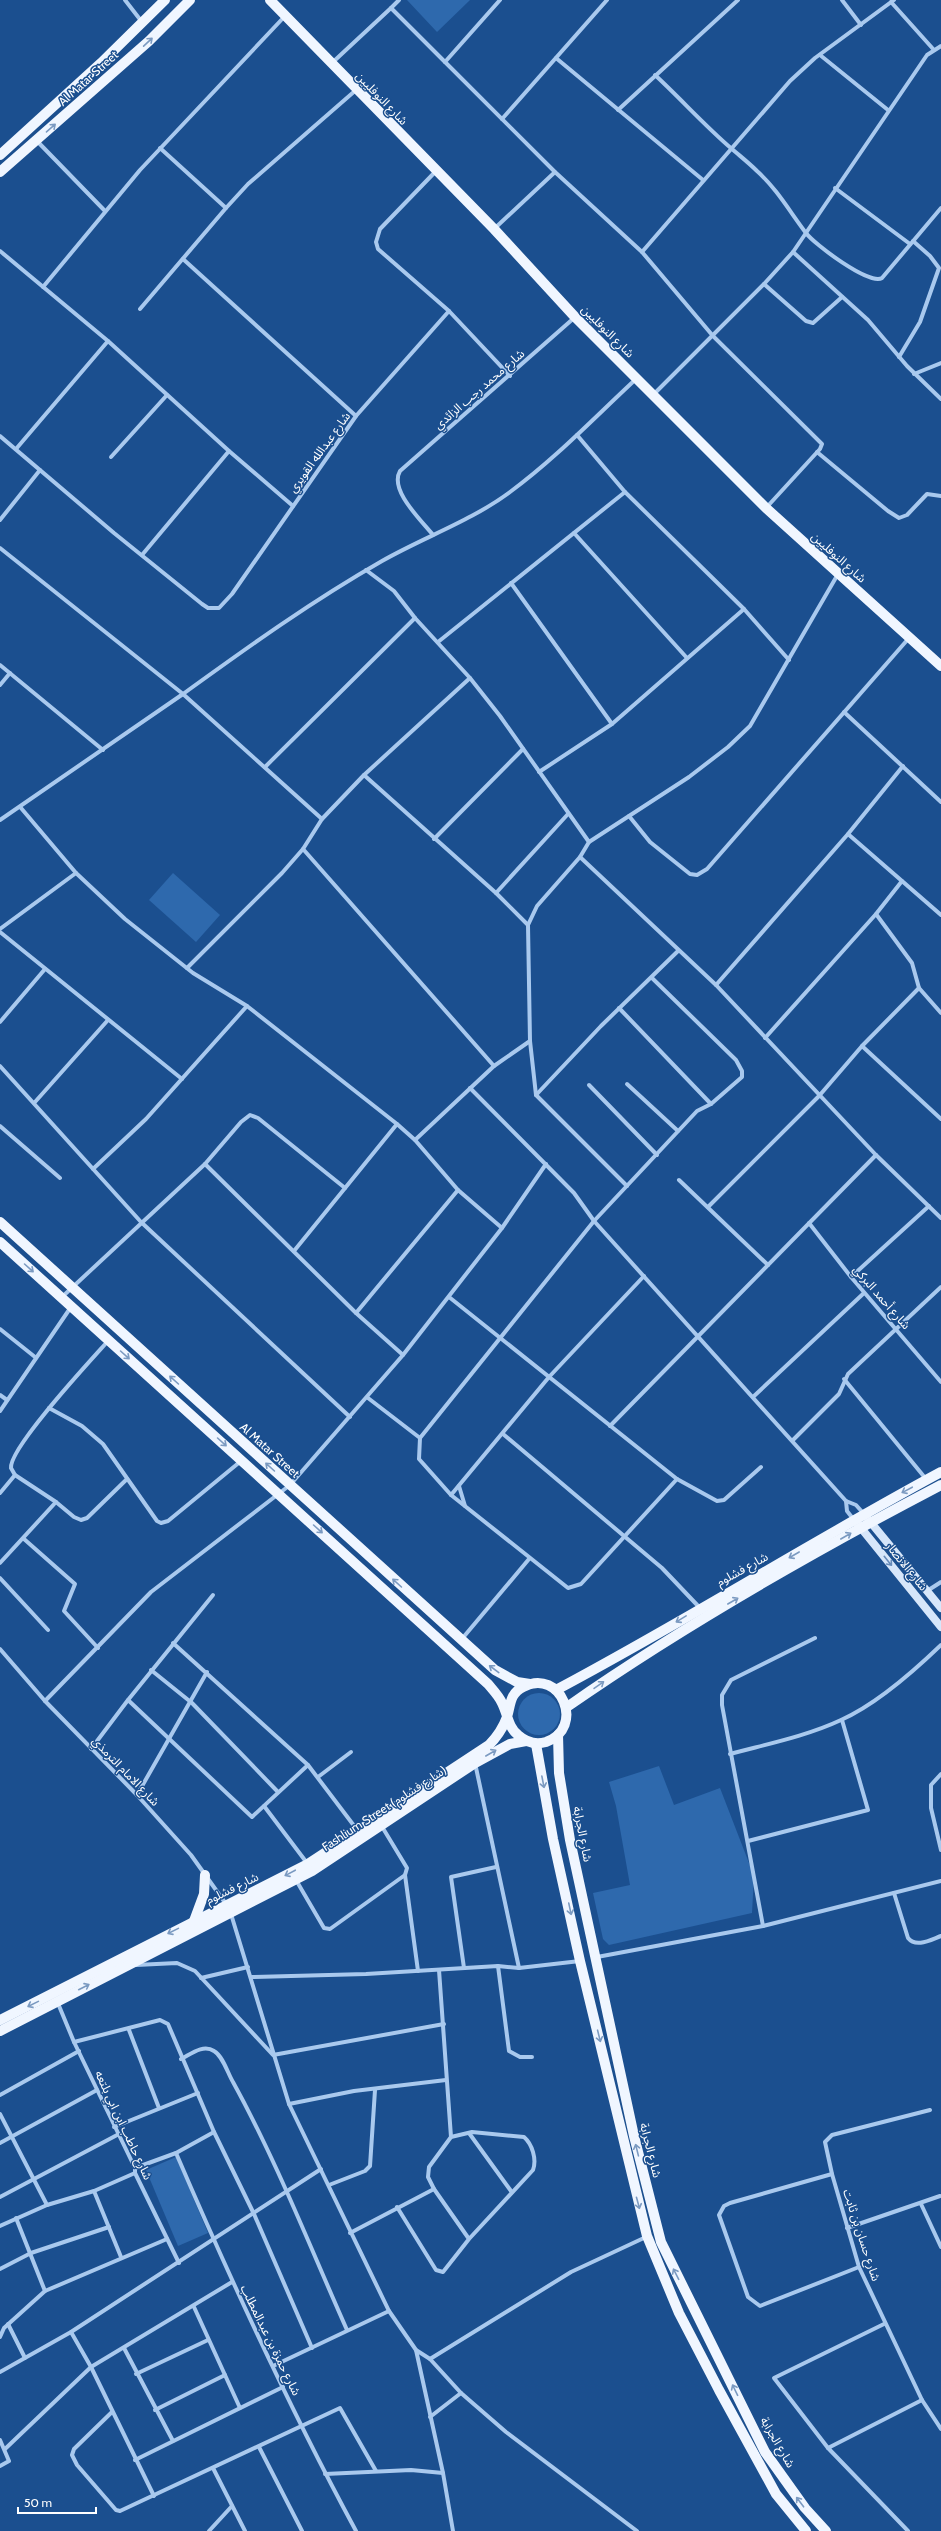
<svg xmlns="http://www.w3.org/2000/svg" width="941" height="2531" font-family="Cabin,'Noto Sans Arabic',sans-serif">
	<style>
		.green { fill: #2e69ad }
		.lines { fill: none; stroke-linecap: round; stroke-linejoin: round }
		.street { stroke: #a9c9ee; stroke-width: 4 }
		.secondary { stroke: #d6e6fa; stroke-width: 8 }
		.primary { stroke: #f0f6ff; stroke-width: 10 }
		.oneway { stroke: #7b9ac1 }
		.oneway2 { stroke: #668bba }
		.labels { text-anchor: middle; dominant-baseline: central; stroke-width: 3; stroke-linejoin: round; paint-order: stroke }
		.street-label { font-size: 12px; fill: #fff; stroke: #1b4f8f }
	</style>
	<rect width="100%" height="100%" fill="#1b4f8f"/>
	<g class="green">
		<polygon points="407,0 470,0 437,32"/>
		<polygon points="173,873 220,915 196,942 149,900"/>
		<circle cx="539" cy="1714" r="21"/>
		<polygon points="659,1766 674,1805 720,1788 754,1876 752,1913 609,1945 603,1939 593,1893 630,1885 616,1806 609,1782"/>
		<polygon points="176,2157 208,2233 178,2246 146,2170"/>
	</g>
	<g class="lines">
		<g class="street">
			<polyline points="125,0 142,22"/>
			<polyline points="500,0 445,62 555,172 642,252 713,336 822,444 820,449 766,508"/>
			<polyline points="842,0 861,25"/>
			<polyline points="891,2 934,50"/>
			<polyline points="391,8 399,0"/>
			<polyline points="820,55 888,110"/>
			<polyline points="556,58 703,180"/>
			<polyline points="333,62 391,8 445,62"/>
			<path d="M 655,75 C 681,99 705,126 732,149 C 740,156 749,163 757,171 C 777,189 790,212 806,233 C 814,244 870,286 882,278 L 941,208"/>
			<polyline points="618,110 738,0"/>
			<polyline points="502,119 607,0"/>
			<polyline points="37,141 105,211"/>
			<polyline points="436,171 380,229 376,242 378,249 449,311 510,376"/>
			<polyline points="835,188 910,244"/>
			<polyline points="226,208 248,184 356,90"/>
			<polyline points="494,229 555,172"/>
			<polyline points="0,251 108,341 229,451 293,506"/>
			<polyline points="642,252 790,81 815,58 894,0"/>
			<polyline points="793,252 868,320 907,366 941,399"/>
			<polyline points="183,259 356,416"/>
			<polyline points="764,284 806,321 813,323 842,297"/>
			<polyline points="43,287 140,170 285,16"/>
			<polyline points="140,309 226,208 160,148"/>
			<polyline points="899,357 920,322 939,268 930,256 913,241"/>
			<polyline points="914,374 941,363"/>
			<polyline points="653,395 764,284 793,252 927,55 941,46"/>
			<polyline points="577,435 625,492 744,609 789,660"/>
			<polyline points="0,436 114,533 202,604 208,608 219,608 232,594 356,416 449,311"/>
			<polyline points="16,449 108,341"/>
			<polyline points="817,452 888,511 899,518 907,515 927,494 941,496"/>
			<polyline points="111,457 167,395"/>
			<polyline points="0,520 40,470"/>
			<polyline points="574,533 687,658"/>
			<path d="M 433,535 C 421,520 389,490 400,471 L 574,318"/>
			<polyline points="0,548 183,694 0,820"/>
			<polyline points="142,555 229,451"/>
			<polyline points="366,570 394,591 415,618 470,678 500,716 589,842"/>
			<polyline points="511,583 612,724"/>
			<polyline points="438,642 625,492"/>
			<polyline points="0,665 103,750"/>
			<polyline points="0,685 10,673"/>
			<polyline points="844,712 941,802"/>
			<polyline points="265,767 415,618"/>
			<polyline points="539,772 612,724 744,609"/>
			<polyline points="364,775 496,893 528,925"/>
			<polyline points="21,808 76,873 125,919 193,973 247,1006 397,1124 415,1140 458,1190 502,1228"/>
			<polyline points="629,816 650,842 690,874 697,875 707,869 909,638"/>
			<path d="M 322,819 L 183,694 C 248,647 312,601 382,561 C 424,537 471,521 510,492 C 555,459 595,417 636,379"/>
			<polyline points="848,834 941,915"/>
			<polyline points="434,839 523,749"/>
			<polyline points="303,849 494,1066"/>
			<polyline points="580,857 716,985 876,1155 941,1218"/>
			<polyline points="496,893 568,814"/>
			<polyline points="876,914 912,963 919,988 941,1013"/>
			<polyline points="0,929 76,873"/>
			<polyline points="0,932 182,1079"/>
			<polyline points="187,968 282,873 303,849 322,819 364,775 470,678"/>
			<polyline points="716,985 848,834 903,766"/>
			<polyline points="619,1008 711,1104"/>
			<polyline points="0,1022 45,969"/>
			<polyline points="765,1038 876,914 902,881"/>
			<polyline points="862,1046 941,1119"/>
			<polyline points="0,1066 141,1222 350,1417"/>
			<polyline points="627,1084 678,1131"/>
			<polyline points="589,1085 657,1155"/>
			<polyline points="470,1088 574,1193 594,1221 846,1501 856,1505 864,1514"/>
			<polyline points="536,1095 601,1026 678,951"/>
			<polyline points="35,1102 108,1020"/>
			<polyline points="0,1126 60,1178"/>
			<polyline points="415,1140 494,1066 530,1041"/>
			<polyline points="205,1164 356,1313 403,1355"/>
			<polyline points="93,1169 146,1119 247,1006"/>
			<polyline points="679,1180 768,1265"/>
			<polyline points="627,1186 536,1095 530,1041 528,925 537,906 580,857 589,842 689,777 728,747 750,726 838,574"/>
			<polyline points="708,1207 819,1096 862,1046 919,988"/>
			<polyline points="809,1223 851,1277 941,1382"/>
			<polyline points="294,1251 397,1124"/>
			<polyline points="851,1277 929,1206"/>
			<polyline points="62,1297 205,1164 241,1122 250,1115 258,1118 345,1188"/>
			<polyline points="449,1297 677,1479 717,1501 724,1500 761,1467"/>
			<polyline points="356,1313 458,1190"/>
			<polyline points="0,1329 35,1357"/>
			<path d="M 108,1341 C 91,1360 9,1448 11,1468 L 15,1475 L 56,1502 L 74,1517 L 81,1520 L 87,1518 L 127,1479"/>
			<polyline points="844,1379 926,1479"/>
			<polyline points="0,1395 7,1400"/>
			<polyline points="753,1397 864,1293"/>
			<polyline points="368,1398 420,1438 419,1459 451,1495 568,1588 581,1584 677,1479"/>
			<polyline points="49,1408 82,1426 103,1444 157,1521 161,1523 168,1521 241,1461"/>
			<polyline points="0,1411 71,1307"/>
			<polyline points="610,1426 876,1155"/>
			<polyline points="503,1434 662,1568 700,1608"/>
			<polyline points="420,1438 594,1221 697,1111 711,1104 742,1077 742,1071 736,1060 652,978"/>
			<polyline points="793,1440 839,1394 848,1374 941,1287"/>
			<polyline points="459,1486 465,1506"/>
			<polyline points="0,1493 15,1475"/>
			<polyline points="451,1495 549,1377 644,1276"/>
			<polyline points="846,1501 847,1511 854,1520"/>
			<polyline points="24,1539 75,1584 64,1611 98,1648"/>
			<polyline points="0,1563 56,1502"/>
			<polyline points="0,1578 48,1630"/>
			<polyline points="927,1591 941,1582"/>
			<polyline points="461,1640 529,1559"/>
			<polyline points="173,1643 308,1765 358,1831"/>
			<polyline points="0,1649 45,1701 137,1795 191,1855 226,1904"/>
			<polyline points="151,1670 192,1703 278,1792"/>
			<polyline points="128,1700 252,1817 308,1765"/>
			<polyline points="45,1701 151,1592 290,1485 403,1355 502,1228 546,1164"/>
			<polyline points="91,1749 128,1700 213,1595"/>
			<path d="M 730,1754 C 767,1744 807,1736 841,1720 C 875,1705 914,1671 941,1645"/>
			<polyline points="475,1763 519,1968"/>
			<polyline points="941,1774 931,1785 931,1808 941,1850"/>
			<polyline points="318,1777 351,1752"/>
			<polyline points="137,1795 207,1672"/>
			<polyline points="264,1806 307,1863"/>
			<polyline points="748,1841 868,1810 842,1720"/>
			<polyline points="405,1875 418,1971"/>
			<polyline points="296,1880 324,1928 330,1929 405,1875 407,1868 381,1825"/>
			<path d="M 894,1893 L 908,1938 C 916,1948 930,1940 941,1936"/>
			<polyline points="231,1914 289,2104 389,2311 416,2350 430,2359 461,2393 506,2432 637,2531"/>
			<polyline points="763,1926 722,1705 722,1695 731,1680 815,1638"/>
			<polyline points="597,1957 763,1926 941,1881"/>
			<polyline points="136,1965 177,1963 195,1971 273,2055 444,2024"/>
			<polyline points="498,1966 509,2051 520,2057 532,2057"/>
			<polyline points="464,1968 451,1877 496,1867"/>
			<polyline points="439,1970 451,2137"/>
			<polyline points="252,1977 366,1974 498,1966 519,1968 580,1961"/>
			<polyline points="201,1978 248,1967"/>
			<polyline points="57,2001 74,2042 135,2168 135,2173 179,2263"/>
			<polyline points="129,2030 159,2108"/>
			<polyline points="74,2042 160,2020 168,2024 214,2132 254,2214 312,2348"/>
			<path d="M 181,2059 C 191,2054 203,2044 214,2051 C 223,2056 228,2074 233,2082 C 277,2162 310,2247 347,2330"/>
			<polyline points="0,2095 79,2051"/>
			<polyline points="289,2104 354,2091 446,2080"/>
			<polyline points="930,2110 832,2135 825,2142 832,2174 859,2267 922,2400 941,2429"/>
			<polyline points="0,2114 47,2205"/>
			<polyline points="114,2127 198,2093"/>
			<polyline points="469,2133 511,2191"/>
			<polyline points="0,2143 97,2090"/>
			<path d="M 176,2153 C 231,2281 290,2409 356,2531"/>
			<polyline points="135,2168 176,2153 214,2132"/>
			<polyline points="832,2174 730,2203 724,2206 719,2215 748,2297 760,2306 859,2267"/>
			<polyline points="329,2185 365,2171 370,2166 375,2090"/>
			<polyline points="94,2191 121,2257"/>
			<polyline points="0,2197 119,2134"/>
			<polyline points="921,2204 941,2247"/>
			<path d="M 397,2207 L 436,2270 L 443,2272 L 469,2239 L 533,2170 C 537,2159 532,2144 524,2137 L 472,2132 L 451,2137 L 429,2167 L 428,2177 L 434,2189 L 469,2239"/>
			<polyline points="16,2218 45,2291"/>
			<polyline points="0,2226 47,2205 94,2191 135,2173"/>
			<polyline points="847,2228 940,2196"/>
			<polyline points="350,2233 434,2189"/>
			<polyline points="0,2269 31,2253 109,2227"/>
			<polyline points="194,2307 240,2408"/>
			<polyline points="8,2324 25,2358"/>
			<polyline points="71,2332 91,2367 154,2496"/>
			<polyline points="0,2337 4,2328 45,2291 167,2239"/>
			<polyline points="124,2348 173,2441"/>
			<polyline points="416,2350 443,2473 453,2531"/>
			<polyline points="430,2359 571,2272 646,2237"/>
			<polyline points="273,2366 389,2311"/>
			<polyline points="0,2372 71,2332 321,2169"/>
			<polyline points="136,2374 208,2340"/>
			<polyline points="155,2410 225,2375"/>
			<polyline points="112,2412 74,2449 72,2455 77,2465 116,2510 120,2511 340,2408 376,2471"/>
			<polyline points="430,2417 461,2393"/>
			<polyline points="0,2440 9,2461 0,2466"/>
			<polyline points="259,2447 302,2531"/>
			<polyline points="828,2448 774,2378 884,2324"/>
			<polyline points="5,2449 91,2367 232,2282"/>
			<polyline points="135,2460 283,2387"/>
			<polyline points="213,2468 245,2531"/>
			<polyline points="325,2474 411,2470 443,2473"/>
			<polyline points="209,2531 232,2506"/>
			<polyline points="908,2531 828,2448 922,2400"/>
		</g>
		<g class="secondary">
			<polyline points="868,1519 941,1608"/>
			<polyline points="857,1523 941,1627"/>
		</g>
		<g class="primary">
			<polyline points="270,0 494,229 575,317 766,508 941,666"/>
			<polyline points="0,155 101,63 165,0"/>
			<polyline points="0,172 149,41 190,0"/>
			<polyline points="0,1222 495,1670 517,1682 530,1684"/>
			<path d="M 0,1242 L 488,1684 C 493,1690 499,1696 502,1703 C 508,1715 508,1727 518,1735 C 526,1742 536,1745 546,1742 C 586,1728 561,1667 523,1687 C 509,1694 511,1705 507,1717 C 503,1728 497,1737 489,1745 L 308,1864 L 0,2020"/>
			<path d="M 556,1690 C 686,1621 811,1542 941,1472"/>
			<path d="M 567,1707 C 686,1624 813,1552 941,1485"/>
			<polyline points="558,1735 559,1773 570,1840 634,2136 661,2242 765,2452 805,2508 826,2531"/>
			<polyline points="536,1744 553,1839 580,1961 647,2236 679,2313 719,2390 776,2494 806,2531"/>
			<polyline points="194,1921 204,1894 205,1875"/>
			<polyline points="0,2031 312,1871 475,1763 510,1744 526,1741"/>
		</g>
	</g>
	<defs><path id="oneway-shaft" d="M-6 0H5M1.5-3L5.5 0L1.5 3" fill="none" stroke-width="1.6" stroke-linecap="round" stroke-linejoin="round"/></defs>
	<g class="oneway">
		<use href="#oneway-shaft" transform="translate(148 42) rotate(-43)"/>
		<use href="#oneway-shaft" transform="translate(51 128) rotate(-41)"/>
		<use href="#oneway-shaft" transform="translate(29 1268) rotate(42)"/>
		<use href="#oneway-shaft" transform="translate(125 1355) rotate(42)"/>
		<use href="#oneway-shaft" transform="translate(174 1380) rotate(-138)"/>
		<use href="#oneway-shaft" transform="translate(222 1442) rotate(42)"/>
		<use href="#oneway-shaft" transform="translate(270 1467) rotate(-138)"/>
		<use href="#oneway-shaft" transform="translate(907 1490) rotate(152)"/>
		<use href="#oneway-shaft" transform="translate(318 1529) rotate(42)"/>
		<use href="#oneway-shaft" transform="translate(846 1536) rotate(-30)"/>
		<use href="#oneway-shaft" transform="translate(794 1555) rotate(150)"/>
		<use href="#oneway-shaft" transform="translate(397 1583) rotate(-138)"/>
		<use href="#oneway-shaft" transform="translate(733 1601) rotate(-30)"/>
		<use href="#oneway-shaft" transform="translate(681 1619) rotate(149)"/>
		<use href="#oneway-shaft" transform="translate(494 1669) rotate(-143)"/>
		<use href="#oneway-shaft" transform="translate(599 1685) rotate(-35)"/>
		<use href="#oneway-shaft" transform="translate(491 1753) rotate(-30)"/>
		<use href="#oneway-shaft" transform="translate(543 1782) rotate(79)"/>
		<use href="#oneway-shaft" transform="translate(290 1873) rotate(152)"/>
		<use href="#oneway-shaft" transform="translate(570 1909) rotate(78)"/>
		<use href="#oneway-shaft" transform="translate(173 1931) rotate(154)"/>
		<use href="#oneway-shaft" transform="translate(84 1987) rotate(-27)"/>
		<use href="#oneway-shaft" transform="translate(33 2004) rotate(154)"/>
		<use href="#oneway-shaft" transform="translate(599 2036) rotate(76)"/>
		<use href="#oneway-shaft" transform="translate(637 2150) rotate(-104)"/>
		<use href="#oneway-shaft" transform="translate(638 2203) rotate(75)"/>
		<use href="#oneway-shaft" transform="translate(676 2274) rotate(-117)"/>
		<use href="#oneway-shaft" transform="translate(735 2390) rotate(-116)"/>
		<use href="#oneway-shaft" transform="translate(800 2502) rotate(-127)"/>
	</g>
	<use class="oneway2" href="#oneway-shaft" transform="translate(888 1561) rotate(51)"/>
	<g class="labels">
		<g class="street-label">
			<text transform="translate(88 78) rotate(-42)">Al Matar Street</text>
			<text transform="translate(382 98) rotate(46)">شارع النوفليين</text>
			<text transform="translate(608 331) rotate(45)">شارع النوفليين</text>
			<text transform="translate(479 389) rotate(-41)">شارع محمد رجب الزائدي</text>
			<text transform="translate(319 452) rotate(-54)">شارع عبدالله القويري</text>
			<text transform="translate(839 557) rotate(42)">شارع النوفليين</text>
			<text transform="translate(882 1297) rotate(49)">شارع أحمد البركي</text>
			<text transform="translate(270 1450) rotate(42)">Al Matar Street</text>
			<text transform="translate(907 1566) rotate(51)">شارع الانصار</text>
			<text transform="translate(742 1569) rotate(-29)">شارع فشلوم</text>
			<text transform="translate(126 1771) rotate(46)">شارع الامام الترمذي</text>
			<text transform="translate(384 1808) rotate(-33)">Fashlium Street (شارع فشلوم)</text>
			<text transform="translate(583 1834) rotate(79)">شارع الجرابة</text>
			<text transform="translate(232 1888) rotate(-26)">شارع فشلوم</text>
			<text transform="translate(124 2125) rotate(65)">شارع حاطب ابن ابي بلتعه</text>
			<text transform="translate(651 2150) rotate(76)">شارع الجرابة</text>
			<text transform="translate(862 2235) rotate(72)">شارع حسان بن ثابت</text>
			<text transform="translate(271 2340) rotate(64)">شارع حمزة بن عبدالمطلب</text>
			<text transform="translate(778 2442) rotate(60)">شارع الجرابة</text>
		</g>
	</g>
	<path d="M18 2507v6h78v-6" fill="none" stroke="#ffffff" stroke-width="2"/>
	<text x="24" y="2507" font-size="12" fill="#ffffff" stroke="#1b4f8f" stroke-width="3" paint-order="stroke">50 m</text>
</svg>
